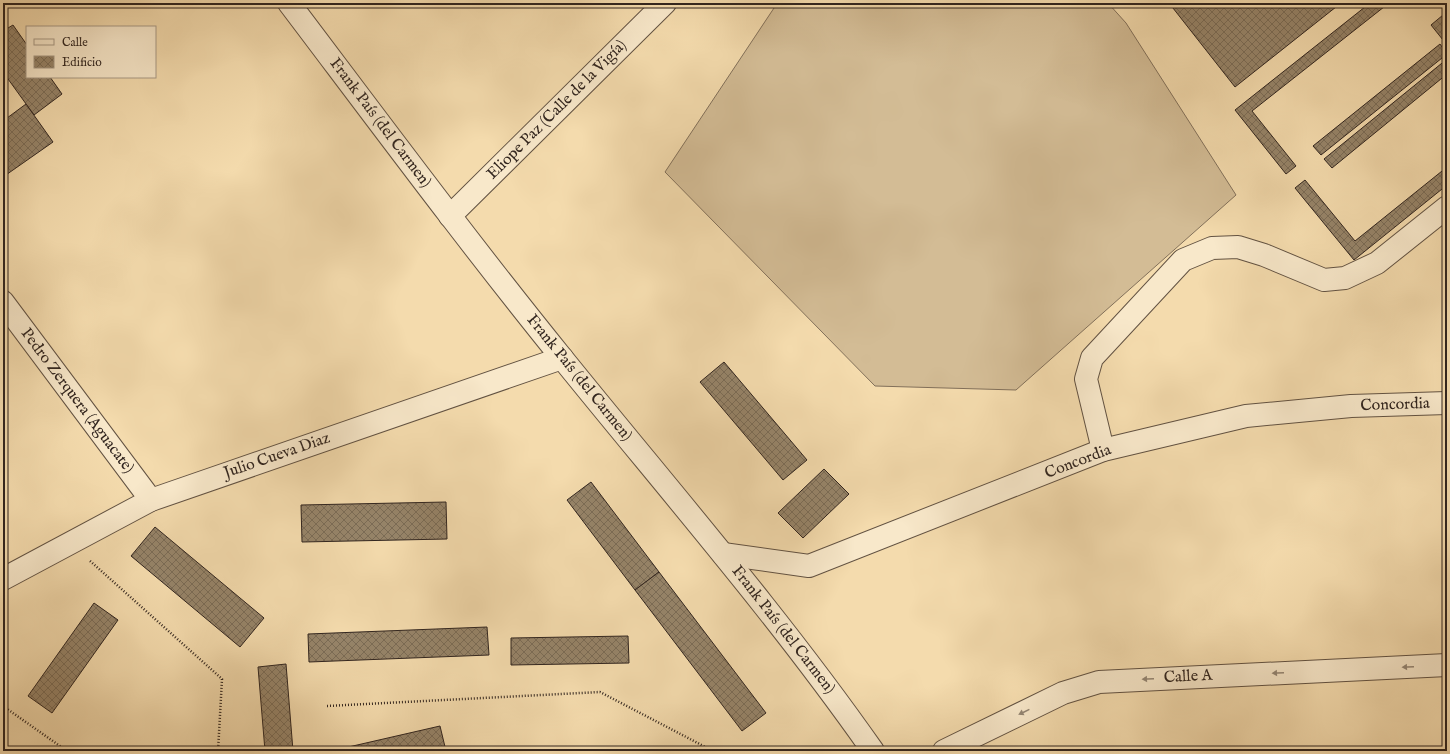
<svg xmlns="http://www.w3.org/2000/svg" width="1450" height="754" font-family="'IM FELL English',serif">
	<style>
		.grass { fill: #d3bc95; stroke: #82705a }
		.building { fill: url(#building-cross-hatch); stroke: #31251f }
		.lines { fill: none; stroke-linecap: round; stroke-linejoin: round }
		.minor-casing { stroke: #625242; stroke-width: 24 }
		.path { stroke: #31251f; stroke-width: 2.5; stroke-dasharray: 1 2; stroke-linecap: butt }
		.minor { stroke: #f8e8ca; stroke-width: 22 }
		.oneway { fill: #948674 }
		.labels { text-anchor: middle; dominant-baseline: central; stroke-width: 3; stroke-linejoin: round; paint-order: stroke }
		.street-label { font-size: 16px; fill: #31251f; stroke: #f8e8ca }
	</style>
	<defs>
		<pattern id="building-cross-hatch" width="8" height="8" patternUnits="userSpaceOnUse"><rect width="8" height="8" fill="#968469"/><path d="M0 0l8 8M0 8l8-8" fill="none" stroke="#7b6c56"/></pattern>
	</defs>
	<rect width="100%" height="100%" fill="#f4dbad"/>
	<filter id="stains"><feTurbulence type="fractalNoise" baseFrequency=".005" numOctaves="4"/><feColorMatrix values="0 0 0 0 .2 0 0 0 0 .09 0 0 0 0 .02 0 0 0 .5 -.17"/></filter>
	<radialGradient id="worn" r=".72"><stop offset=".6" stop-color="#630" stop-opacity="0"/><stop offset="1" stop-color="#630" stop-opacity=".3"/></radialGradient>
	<polygon class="grass" points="769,3 1108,3 1126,23 1236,195 1016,390 875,386 665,172 774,8"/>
	<g class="building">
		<polygon points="769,3 779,3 774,8"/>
		<polygon points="1169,3 1341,3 1235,87"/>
		<polygon points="1370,3 1389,3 1252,111 1296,166 1286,174 1235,110"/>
		<polygon points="1443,15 1447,21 1447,45 1431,25"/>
		<polygon points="13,25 27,45 27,77 50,77 62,94 34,115 3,72 3,31"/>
		<polygon points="1440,44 1447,54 1321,155 1313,146"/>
		<polygon points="1447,59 1447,74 1332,168 1324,159"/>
		<polygon points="26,104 53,142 3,177 3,121"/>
		<polygon points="1447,167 1447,185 1354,260 1295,188 1305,180 1355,241"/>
		<polygon points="724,362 807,460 783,480 700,382"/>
		<polygon points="824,469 849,494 803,538 778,513"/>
		<polygon points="591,482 659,572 635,590 567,500"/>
		<polygon points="446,502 447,539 302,542 301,505"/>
		<polygon points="155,527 264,618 240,647 131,556"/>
		<polygon points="659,572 766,713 742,731 635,590"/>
		<polygon points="94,603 118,620 52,713 28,696"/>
		<polygon points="487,627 489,655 309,662 308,634"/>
		<polygon points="628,636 629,663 511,665 511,638"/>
		<polygon points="286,664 293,751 265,751 258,667"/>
		<polygon points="440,726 446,751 331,751"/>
	</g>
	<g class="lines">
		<g class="minor-casing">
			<g id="minor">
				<path d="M 289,3 C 379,122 468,242 562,358 C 667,488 777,614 873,751"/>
				<polyline points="450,216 665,3"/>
				<polyline points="3,302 151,500"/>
				<polyline points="1103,450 1086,379 1092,358 1183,260 1212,248 1238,247 1264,255 1324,280 1345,278 1377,263 1447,207"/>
				<polyline points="723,554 809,566 1103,450 1246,416 1351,406 1447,403"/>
				<polyline points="3,579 151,500 562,358"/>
				<polyline points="944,751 1063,693 1099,682 1447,665"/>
			</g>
		</g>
		<g class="path">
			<polyline points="90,561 222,679 218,751"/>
			<polyline points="3,706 67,751"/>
			<polyline points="327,706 600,692 713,751"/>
		</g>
		<use href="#minor" class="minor"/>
	</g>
	<defs><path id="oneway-solid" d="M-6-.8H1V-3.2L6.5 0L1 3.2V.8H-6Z"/></defs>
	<g class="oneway">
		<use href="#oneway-solid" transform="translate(1408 667) rotate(177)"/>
		<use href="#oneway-solid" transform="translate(1278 673) rotate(177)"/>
		<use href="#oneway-solid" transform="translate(1148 679) rotate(177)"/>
		<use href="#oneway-solid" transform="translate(1024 712) rotate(154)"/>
	</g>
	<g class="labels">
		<g class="street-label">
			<text transform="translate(557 110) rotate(-45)">Eliope Paz (Calle de la Vigía)</text>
			<text transform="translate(380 123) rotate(53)">Frank País (del Carmen)</text>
			<text transform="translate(579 378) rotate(51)">Frank País (del Carmen)</text>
			<text transform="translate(77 401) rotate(53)">Pedro Zerquera (Aguacate)</text>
			<text transform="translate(1395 405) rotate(-2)">Concordia</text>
			<text transform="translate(277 456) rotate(-19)">Julio Cueva Diaz</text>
			<text transform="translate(1078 462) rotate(-21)">Concordia</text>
			<text transform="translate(783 630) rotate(52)">Frank País (del Carmen)</text>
			<text transform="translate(1188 677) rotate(-3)">Calle A</text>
		</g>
	</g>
	<rect width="1450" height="754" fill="none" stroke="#f4dbad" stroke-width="16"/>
	<rect x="4" y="4" width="1442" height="746" fill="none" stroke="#31251f" stroke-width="2"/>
	<rect x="8" y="8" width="1434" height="738" fill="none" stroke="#31251f"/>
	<rect x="26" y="26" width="130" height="52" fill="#f8e8ca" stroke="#a89a86"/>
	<rect x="34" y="39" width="20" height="6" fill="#f8e8ca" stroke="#a89a86"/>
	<text x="62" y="46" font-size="12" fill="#31251f">Calle</text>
	<rect x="34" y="56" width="20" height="12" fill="url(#building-cross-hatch)" stroke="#a89a86"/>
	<text x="62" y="66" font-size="12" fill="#31251f">Edificio</text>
	<rect width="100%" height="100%" filter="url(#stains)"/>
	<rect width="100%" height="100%" fill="url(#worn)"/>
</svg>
